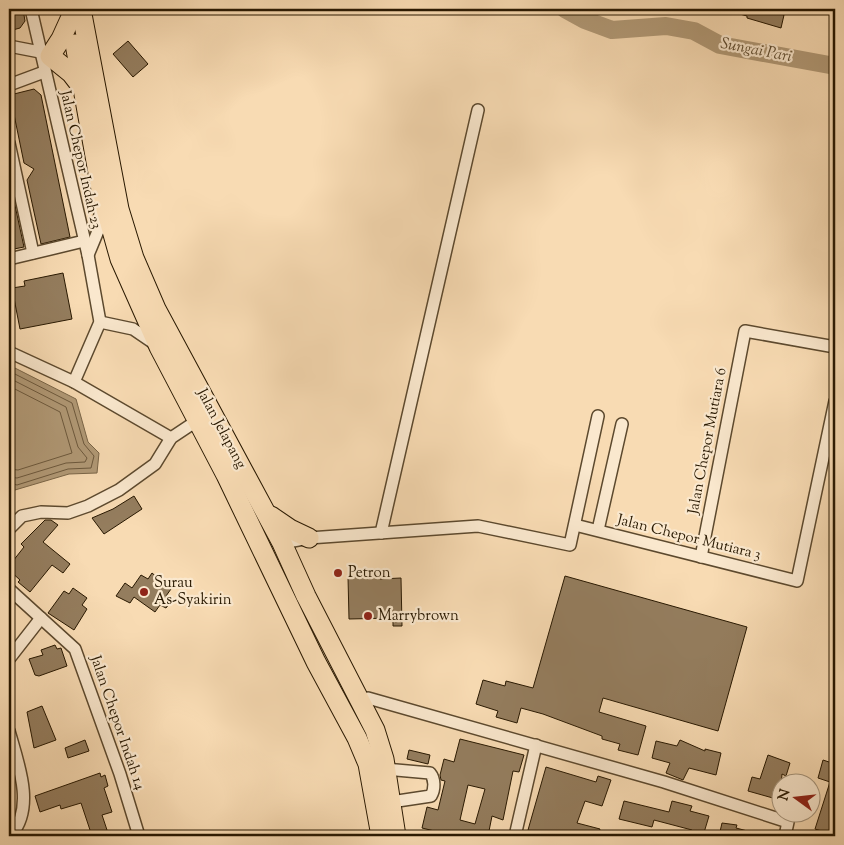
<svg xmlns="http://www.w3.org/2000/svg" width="844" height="845" font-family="'Sorts Mill Goudy',serif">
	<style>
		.water { fill: #b19976; stroke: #7a6547 }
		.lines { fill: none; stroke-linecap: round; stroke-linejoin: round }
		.shore { stroke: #6c583c; stroke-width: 1 }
		.river { stroke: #b19976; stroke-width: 18 }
		.building { fill: #947d5e; stroke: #281801; fill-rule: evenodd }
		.minor-casing { stroke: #5c492e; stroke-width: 14 }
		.primary-casing { stroke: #281801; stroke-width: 21 }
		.minor { stroke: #fae8ce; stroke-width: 11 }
		.primary { stroke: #f8dbb3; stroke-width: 19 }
		.poi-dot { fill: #8f2418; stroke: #fae8ce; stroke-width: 2 }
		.labels { text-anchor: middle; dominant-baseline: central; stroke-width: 4.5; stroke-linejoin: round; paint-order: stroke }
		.street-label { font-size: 15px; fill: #281801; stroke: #fae8ce }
		.poi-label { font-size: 15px; fill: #281801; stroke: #fae8ce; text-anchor: start }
		.water-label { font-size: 16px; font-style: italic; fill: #5f4c30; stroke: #fae8ce }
	</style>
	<rect width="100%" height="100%" fill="#f8dbb3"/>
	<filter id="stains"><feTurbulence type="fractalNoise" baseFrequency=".004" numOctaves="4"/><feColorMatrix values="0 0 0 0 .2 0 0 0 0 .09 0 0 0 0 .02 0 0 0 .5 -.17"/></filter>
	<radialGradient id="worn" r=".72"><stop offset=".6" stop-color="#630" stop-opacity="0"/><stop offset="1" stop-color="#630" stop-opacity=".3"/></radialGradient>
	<polygon class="water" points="9,365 76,399 88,442 99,453 97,473 69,474 15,490 9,487"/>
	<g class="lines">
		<g class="shore">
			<polyline points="9,371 72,403 84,444 94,456 91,468 68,469 17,485 9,483"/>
			<polyline points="9,378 66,407 78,447 87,458 85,462 66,463 17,478 9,477"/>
			<polyline points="9,386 60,412 72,453 18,470 9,469"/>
		</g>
		<polyline class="river" points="565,9 585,20 612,30 666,26 694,31 720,45 835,66"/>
	</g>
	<g class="building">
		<polygon points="9,9 23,9 25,21 20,28 9,31"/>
		<polygon points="730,9 763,9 784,15 781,28 747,18 747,16 729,11"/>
		<polygon points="128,41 148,64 133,77 113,54"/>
		<polygon points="34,89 41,95 70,237 41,244 27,180 34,169 24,163 10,95"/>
		<polygon points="11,187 24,247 9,250 9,188"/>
		<polygon points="63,273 72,319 20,329 12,288 25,286 24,281"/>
		<polygon points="134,496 142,509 104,534 92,518 113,509"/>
		<polygon points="45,520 51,520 58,525 43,542 70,564 63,573 52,565 30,592 18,582 20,580 9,570 9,566 24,547 21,544"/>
		<polygon points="152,573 171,589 166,596 172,600 166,608 160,605 155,612 134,597 130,603 116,596 125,583 132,588 141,575 148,579"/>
		<polygon points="380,576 380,579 401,578 402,626 393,626 393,618 349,619 348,577"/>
		<polygon points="565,576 747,627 718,731 603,698 599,712 646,726 638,755 618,750 620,744 602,739 602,736 543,714 521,708 517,723 496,717 498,711 476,704 483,680 505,686 506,681 533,688"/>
		<polygon points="73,588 87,598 82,605 87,609 74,630 48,613 64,591 69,594"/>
		<polygon points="55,645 57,649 61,648 67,666 39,676 35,675 29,659 43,655 41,650"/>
		<polygon points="42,706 56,740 34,748 27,712"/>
		<path d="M 460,739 L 524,755 L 519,772 L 513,771 L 503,820 L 492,816 L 488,836 L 455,836 L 422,828 L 427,807 L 438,810 L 445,781 L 441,780 L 440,775 L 444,759 L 454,762 ZM 468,785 L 485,789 L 475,824 L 460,820 Z"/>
		<polygon points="85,740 89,751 68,758 65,748"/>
		<polygon points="680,740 705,751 705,749 721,753 716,775 689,768 683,780 666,773 670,763 652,758 656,741 677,746"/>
		<polygon points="409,750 430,755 428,764 407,759"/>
		<polygon points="768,755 790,763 786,776 782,774 780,800 748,791 752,777 760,779"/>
		<polygon points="823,760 835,764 835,835 815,829 830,782 818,778"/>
		<polygon points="546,767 596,782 598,776 611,780 602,806 585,801 577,823 600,829 598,836 552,836 528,830"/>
		<polygon points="100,773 101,777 105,775 108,786 104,788 112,812 102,815 109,836 92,836 81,803 61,809 60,805 40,812 35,796"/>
		<polygon points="624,801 669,812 672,801 692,806 690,811 709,816 703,836 690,836 692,830 654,820 652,827 619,819"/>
		<polygon points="722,823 737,825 736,828 759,834 759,836 719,836"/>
	</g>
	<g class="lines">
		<g class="minor-casing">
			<g id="minor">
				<polyline points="31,9 88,255 100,322 74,382"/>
				<polyline points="9,46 40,52"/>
				<polyline points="9,85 44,72"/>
				<polyline points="9,143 33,253"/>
				<polyline points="88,255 98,231 101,204"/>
				<polyline points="9,259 84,241"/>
				<polyline points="100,322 133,329 155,344"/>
				<polyline points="9,352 74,382 171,438"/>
				<polyline points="575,525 797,581 835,401"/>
				<polyline points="9,529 22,516 41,512 68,513 88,506 119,490 155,464 171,438 198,420"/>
				<polyline points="598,530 622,424"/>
				<polyline points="381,533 478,110"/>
				<polyline points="282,543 309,538 478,526 570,545 598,416"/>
				<polyline points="701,557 745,331 835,347"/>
				<polyline points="9,589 75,649 120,774 139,836"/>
				<polyline points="9,659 41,618"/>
				<polyline points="368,698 664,782 788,822 785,836"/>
				<path d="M 9,731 C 18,763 35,806 12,834 L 9,835"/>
				<path d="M 385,769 L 430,773 C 435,779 435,789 431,796 L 391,802"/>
				<polyline points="515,836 536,745"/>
			</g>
		</g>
		<g class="primary-casing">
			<g id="primary">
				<polyline points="81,9 119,209 134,258 156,309 282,543 306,596 375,730 384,759 396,836"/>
				<polyline points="71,17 61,39 50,56 71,73 81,86"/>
				<polyline points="75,44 102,195 120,259 159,347 226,475 316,662 357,738 368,764 381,836"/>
				<polyline points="271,516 290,529 309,538"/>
			</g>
		</g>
		<use href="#minor" class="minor"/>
		<use href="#primary" class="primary"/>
	</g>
	<g class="poi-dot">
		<circle cx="338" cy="573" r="5"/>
		<circle cx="144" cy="592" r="5"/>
		<circle cx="368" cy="616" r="5"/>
	</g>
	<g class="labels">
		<g class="street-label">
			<text transform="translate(80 160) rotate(77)">Jalan Chepor Indah 23</text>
			<text transform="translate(221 429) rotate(62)">Jalan Jelapang</text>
			<text transform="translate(708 441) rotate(-79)">Jalan Chepor Mutiara 6</text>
			<text transform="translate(689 538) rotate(14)">Jalan Chepor Mutiara 3</text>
			<text transform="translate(117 723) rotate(71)">Jalan Chepor Indah 14</text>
		</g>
		<g class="poi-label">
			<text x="348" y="573">Petron</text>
			<text x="154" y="583">Surau<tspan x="154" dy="17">As-Syakirin</tspan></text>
			<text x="378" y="616">Marrybrown</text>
		</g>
		<g class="water-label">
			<text transform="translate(756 51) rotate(11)">Sungai Pari</text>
		</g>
	</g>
	<rect width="844" height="845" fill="none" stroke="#f8dbb3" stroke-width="30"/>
	<rect x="10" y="10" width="824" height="825" fill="none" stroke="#281801" stroke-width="2.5"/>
	<rect x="15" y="15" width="814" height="815" fill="none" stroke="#281801"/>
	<g transform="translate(796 798) rotate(285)"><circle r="24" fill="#fae8ce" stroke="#a6957c"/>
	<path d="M0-4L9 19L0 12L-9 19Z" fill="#8f2418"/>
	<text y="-8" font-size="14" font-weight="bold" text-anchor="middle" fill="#281801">N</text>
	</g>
	<rect width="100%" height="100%" filter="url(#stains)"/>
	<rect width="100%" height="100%" fill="url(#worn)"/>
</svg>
